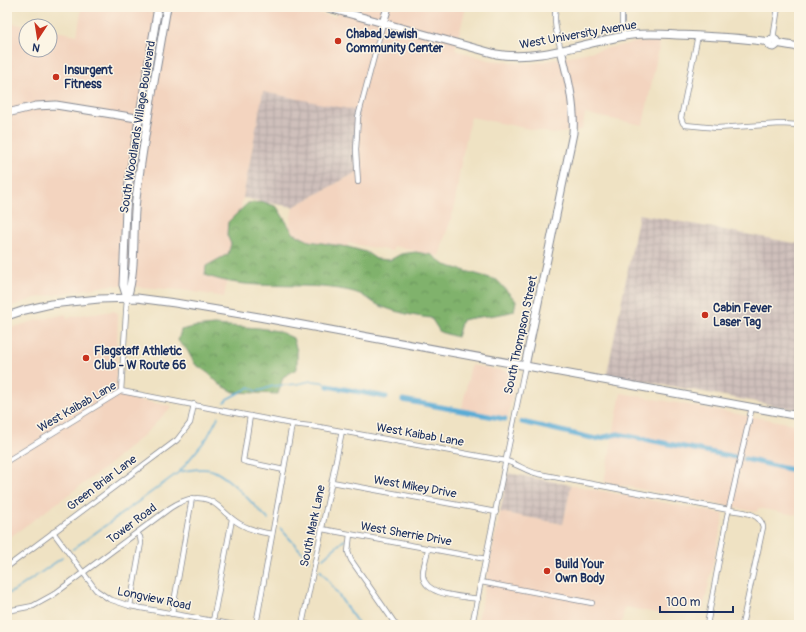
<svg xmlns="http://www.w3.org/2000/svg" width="806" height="632" font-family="Pangolin,sans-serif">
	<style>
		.built { fill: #f3d4bf }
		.industrial { fill: url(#industrial-grid) }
		.forest { fill: url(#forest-crowns); stroke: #4e7065 }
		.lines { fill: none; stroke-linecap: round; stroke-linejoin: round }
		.stream { stroke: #5aabd5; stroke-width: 1.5 }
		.canal { stroke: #5aabd5; stroke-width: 5 }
		.street-casing { stroke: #858890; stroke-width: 6 }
		.secondary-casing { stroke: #858890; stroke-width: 9 }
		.primary-casing { stroke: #858890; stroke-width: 9 }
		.street { stroke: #fff; stroke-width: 4.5 }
		.secondary { stroke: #fff; stroke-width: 7 }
		.primary { stroke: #fff; stroke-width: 7 }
		.poi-dot { fill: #c8321e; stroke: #fcf5e5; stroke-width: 1.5 }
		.labels { text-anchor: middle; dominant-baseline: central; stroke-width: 3; stroke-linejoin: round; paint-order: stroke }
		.poi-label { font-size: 12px; font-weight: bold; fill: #1b2f5e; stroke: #fcf5e5; text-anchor: start }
		.street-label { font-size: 12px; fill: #1b2f5e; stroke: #fcf5e5 }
	</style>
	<defs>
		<pattern id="industrial-grid" width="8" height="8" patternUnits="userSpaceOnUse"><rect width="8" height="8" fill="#cfc0bb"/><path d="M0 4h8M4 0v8" fill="none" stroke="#b1a5a3"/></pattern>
		<pattern id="forest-crowns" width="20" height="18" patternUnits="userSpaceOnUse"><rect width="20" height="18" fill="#80b26c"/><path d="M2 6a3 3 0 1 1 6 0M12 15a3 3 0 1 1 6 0" fill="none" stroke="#68915c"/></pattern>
	</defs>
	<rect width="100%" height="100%" fill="#fcf5e5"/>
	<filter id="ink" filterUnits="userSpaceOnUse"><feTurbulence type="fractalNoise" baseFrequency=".025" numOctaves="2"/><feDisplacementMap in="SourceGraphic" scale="8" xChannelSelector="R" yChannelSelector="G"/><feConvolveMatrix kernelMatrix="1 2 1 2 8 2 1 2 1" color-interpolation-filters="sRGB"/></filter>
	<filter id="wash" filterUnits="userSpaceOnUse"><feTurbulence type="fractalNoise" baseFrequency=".012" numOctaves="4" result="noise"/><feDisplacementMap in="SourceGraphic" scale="16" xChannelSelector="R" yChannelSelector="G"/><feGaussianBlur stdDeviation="0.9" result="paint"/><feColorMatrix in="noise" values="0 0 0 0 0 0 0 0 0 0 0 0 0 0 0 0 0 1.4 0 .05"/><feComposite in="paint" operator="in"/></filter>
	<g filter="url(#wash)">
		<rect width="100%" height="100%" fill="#efe2c3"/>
		<g class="built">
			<polygon points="7,7 13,7 10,23 27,26 26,50 50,50 50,30 77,35 82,7 293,7 335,17 338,7 466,7 455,50 489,60 520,63 536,63 637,42 660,42 643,125 585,114 582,130 554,134 471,117 461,162 454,209 439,256 394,246 392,251 348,243 345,255 286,246 293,207 350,176 263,93 224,297 182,290 112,285 35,298 7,308 7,119 10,118 7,108"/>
			<polygon points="113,311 118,313 116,384 131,399 172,406 145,434 105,468 10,537 7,538 7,329 34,321 66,314 67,318 86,314 86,315"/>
			<polygon points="471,365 513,372 516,375 508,417 462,408"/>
			<polygon points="621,393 799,425 799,502 796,515 758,508 757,512 604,482"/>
			<polygon points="571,485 724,514 703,609 670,603 667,615 625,607 621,625 477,625 500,512 563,524"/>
		</g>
		<g class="industrial">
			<polygon points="263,92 359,111 357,172 293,207 243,198"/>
			<polygon points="639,214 799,244 799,410 607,374"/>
			<polygon points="508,473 571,485 563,524 500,512"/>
		</g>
		<g class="forest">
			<path d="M 264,202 L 277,207 L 293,233 L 309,241 L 348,247 L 366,252 L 376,259 L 390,260 L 401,254 L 416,252 L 432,255 L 445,265 L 497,280 L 516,301 L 514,311 C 497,316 480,316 462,320 L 457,337 L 440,332 L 431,318 C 413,316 395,312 378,305 C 373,303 370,299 365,297 C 360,293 351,291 345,290 C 299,281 249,292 205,275 L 206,266 L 228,254 L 231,244 L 227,235 L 228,222 L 248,203 Z"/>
			<polygon points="214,325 259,328 278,331 293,338 297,351 297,369 283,377 278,394 234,392 219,384 208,373 195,364 187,350 178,341 181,330 194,327"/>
		</g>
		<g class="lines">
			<g class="stream">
				<polyline points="225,402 227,399 250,387 256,391 262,390 273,386 297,384 311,381 322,382 328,386"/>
				<polyline points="180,471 207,438 218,417"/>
				<polyline points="280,528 310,561"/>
				<path d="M 73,549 L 179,472 C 188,470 205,467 214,471 C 233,480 252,504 268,519"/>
				<polyline points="323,558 343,541 345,540"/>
				<polyline points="320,570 328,580 359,625"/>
				<polyline points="7,594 14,591 62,558"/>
			</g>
			<g class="canal">
				<polyline points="328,386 386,397"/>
				<polyline points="403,400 505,419"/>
				<polyline points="522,422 596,439 618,434 735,457"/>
				<path d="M 745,459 C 764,463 781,468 799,471"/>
			</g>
		</g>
	</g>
	<g filter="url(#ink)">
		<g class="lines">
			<g class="street-casing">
				<g id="street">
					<path d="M 556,7 C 553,22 557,35 561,50"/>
					<polyline points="622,7 622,24 624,36"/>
					<polyline points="698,35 681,118 683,123 685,125 717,128 781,124 799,125"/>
					<polyline points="773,39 778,7"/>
					<polyline points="358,182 356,150 358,117 383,23"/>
					<polyline points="121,391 127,298"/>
					<polyline points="250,416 243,461 246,462 284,470"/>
					<path d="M 7,461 L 121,391 L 292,424 L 319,427 L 506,461 C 518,464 527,472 539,474 L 729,510 C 741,512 760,512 763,527 L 742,625"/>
					<polyline points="332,482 496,512"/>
					<polyline points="322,529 486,559"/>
					<polyline points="53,532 96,590 109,599 130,606 235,625"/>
					<polyline points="350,534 348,552 351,560 396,625"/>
					<path d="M 428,549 C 427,557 422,568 423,576 C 425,596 462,596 478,599"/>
					<polyline points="7,567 177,440 190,423 194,404"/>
					<polyline points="481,582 592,603"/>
					<polyline points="130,606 141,543 140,537 137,533"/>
					<path d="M 7,611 L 33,606 L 53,595 L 170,508 C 185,498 203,493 218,506 C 225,512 231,519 240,524 C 250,530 261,532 272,534"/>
					<polyline points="172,614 192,498"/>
					<polyline points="213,621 232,519"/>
					<polyline points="303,623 310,625"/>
					<polyline points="256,625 292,424"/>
					<polyline points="302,625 342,431"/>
					<polyline points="472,625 525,366"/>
					<polyline points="707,625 727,517 752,407"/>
				</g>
			</g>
			<g class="secondary-casing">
				<g id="secondary">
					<path d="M 325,7 L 496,54 C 542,62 586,41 632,35 C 647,33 662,34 677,35 C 708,36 738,37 769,42"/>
					<polyline points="383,23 388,7"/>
					<circle cx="773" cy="43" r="4"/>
					<polyline points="776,43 799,47"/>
					<polyline points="7,113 36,106 56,105 143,119"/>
					<path d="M 127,298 C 137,267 132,232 136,199 C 144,135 156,71 167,7"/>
					<polyline points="127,298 123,285 126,209 130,173 158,7"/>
					<path d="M 525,366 L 573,133 C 575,105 568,78 561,50"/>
				</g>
			</g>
			<g class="primary-casing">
				<polyline id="primary" points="7,316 25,310 51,304 99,299 137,298 175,303 259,317 799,416"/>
			</g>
			<use href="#street" class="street"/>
			<use href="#secondary" class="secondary"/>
			<use href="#primary" class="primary"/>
		</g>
	</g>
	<g class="poi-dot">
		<circle cx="338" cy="41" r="4"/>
		<circle cx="56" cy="77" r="4"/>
		<circle cx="705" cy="315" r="4"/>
		<circle cx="86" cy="358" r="4"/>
		<circle cx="547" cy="571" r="4"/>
	</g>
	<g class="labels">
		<g class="poi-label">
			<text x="346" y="34">Chabad Jewish<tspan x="346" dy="14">Community Center</tspan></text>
			<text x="64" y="70">Insurgent<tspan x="64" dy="14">Fitness</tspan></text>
			<text x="713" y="308">Cabin Fever<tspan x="713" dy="14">Laser Tag</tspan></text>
			<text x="94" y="351">Flagstaff Athletic<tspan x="94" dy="14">Club - W Route 66</tspan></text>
			<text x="555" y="564">Build Your<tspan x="555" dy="14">Own Body</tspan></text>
		</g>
		<g class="street-label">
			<text transform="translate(578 35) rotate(-10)">West University Avenue</text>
			<text transform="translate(138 127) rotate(-81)">South Woodlands Village Boulevard</text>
			<text transform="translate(521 335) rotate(-78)">South Thompson Street</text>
			<text transform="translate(77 407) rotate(-30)">West Kaibab Lane</text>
			<text transform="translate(420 435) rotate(10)">West Kaibab Lane</text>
			<text transform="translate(102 483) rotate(-37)">Green Briar Lane</text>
			<text transform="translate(415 487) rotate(10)">West Mikey Drive</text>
			<text transform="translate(132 524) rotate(-37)">Tower Road</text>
			<text transform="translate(313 526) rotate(-78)">South Mark Lane</text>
			<text transform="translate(406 534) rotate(10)">West Sherrie Drive</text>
			<text transform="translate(154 599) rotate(12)">Longview Road</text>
		</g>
	</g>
	<rect width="806" height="632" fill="none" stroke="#fcf5e5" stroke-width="24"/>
	<g transform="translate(38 38) rotate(192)"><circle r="19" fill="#fcf5e5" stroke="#a2a6af"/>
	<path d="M0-3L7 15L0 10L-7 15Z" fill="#c8321e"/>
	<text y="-6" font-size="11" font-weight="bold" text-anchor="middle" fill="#1b2f5e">N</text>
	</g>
	<path d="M660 606v6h73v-6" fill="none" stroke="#1b2f5e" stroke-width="2"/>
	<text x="666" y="606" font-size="12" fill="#1b2f5e" stroke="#fcf5e5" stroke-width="3" paint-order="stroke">100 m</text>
</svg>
